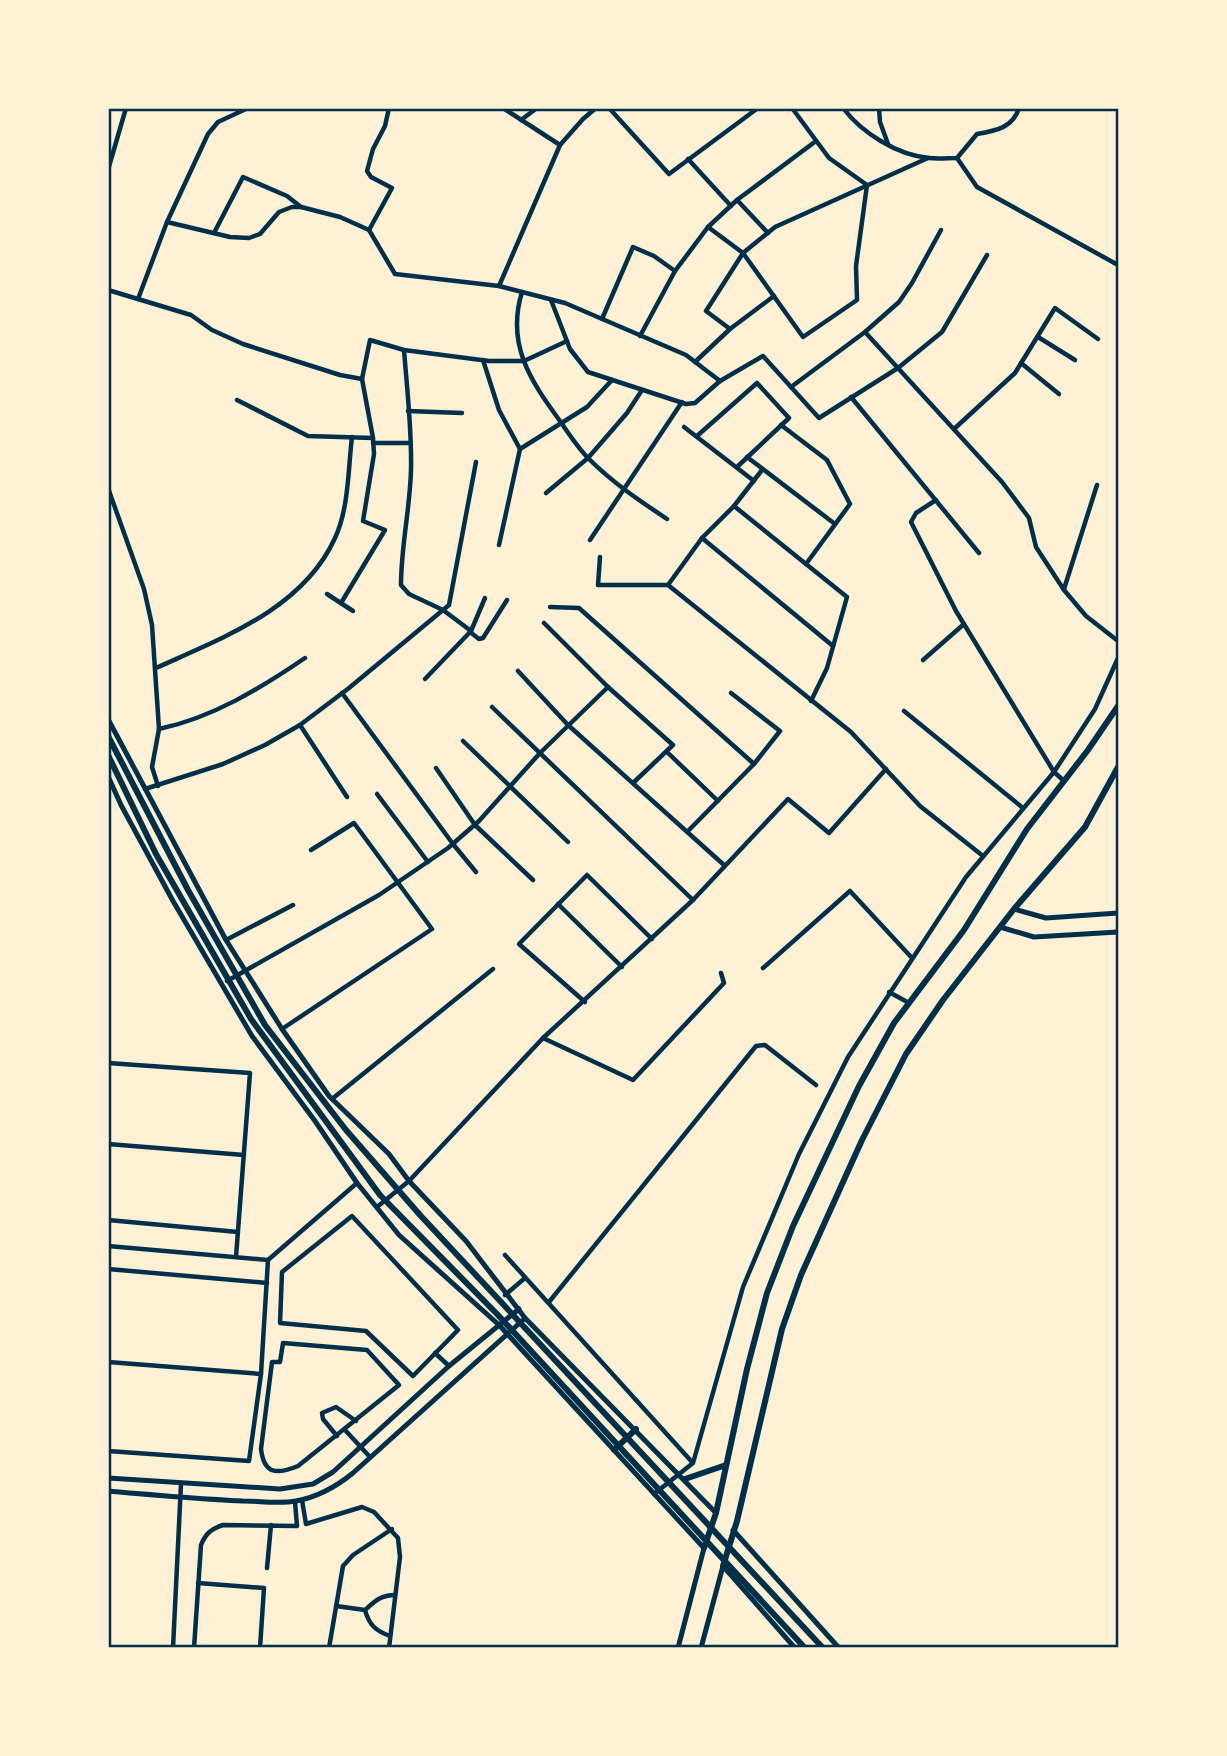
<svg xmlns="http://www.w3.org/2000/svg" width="1227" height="1756" font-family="'DM Sans',sans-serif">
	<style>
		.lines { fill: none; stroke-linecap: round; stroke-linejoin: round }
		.minor { stroke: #003049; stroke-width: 4.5 }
		.tertiary { stroke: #003049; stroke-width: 5 }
		.secondary { stroke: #003049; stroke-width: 6 }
		.neatline { fill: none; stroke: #003049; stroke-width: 2.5 }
	</style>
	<rect width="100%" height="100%" fill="#fdf0d5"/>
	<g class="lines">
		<g class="minor">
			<polyline points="609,108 669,174 758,108"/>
			<path d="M 843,108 C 862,133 897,155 929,158 C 938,159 948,158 957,158 L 977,134 C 995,131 1013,128 1019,108"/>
			<polyline points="879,108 880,122 888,144"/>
			<polyline points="521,120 537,108"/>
			<polyline points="560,145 583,119 596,108"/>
			<polyline points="957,158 977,187 1118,265"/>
			<polyline points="688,159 731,206"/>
			<polyline points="108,170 126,108"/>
			<polyline points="737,200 816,141"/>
			<polyline points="167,222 230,237 249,238 260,234 279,212 292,207 301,207 340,217 369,230 395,274 499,286 565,303 686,355 720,381 763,356 819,418 898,368 942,332 987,255"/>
			<polyline points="708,227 737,200 768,233"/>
			<polyline points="369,230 392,188 371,177 367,171 373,149 385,126 389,108"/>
			<polyline points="214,233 243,177 287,196 301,207"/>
			<polyline points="675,271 708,227 743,253 803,337 857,300 856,266 867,185 829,158 792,108"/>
			<polyline points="499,286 560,145 503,108"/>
			<polyline points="108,290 191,315 212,330 243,344 340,375 362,379 373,438 374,454 363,521 385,530 341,603"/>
			<path d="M 522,292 C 506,344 530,380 560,421 C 569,434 578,448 589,459 C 613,483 640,501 667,519"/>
			<polyline points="138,299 167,222 208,134 218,122 248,108"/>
			<polyline points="551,300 570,349 588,372 686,404 695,403 720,381"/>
			<polyline points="602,319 633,247 654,256 675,271 640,336"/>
			<polyline points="730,329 706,311 743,253 775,227 928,158"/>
			<polyline points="865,332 1002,482 1029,518 1036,547 1064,590 1086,616 1118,641"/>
			<polyline points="1038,337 1075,360"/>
			<path d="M 404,350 C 407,389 412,430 411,470 C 410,509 401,546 401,585 L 409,594 L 443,610 L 471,631"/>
			<polyline points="483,360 499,410 520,449"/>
			<polyline points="695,362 730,329 774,296"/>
			<polyline points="1021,363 1059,394"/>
			<polyline points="362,379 370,340 404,350 489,361 524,361 567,341"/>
			<polyline points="791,387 865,332 899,302 912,283 941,230"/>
			<polyline points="851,397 979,553"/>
			<polyline points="237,400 308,436 373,438"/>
			<polyline points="408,411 462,413"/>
			<polyline points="781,425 827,460 850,504 806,564"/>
			<polyline points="684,427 754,481"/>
			<polyline points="954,429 1015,373 1055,308 1098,339"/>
			<polyline points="697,436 757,383 789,418 737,467"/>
			<polyline points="373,443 410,443"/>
			<polyline points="747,457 835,524"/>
			<polyline points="108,488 144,589 152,625 159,729 152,767 158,786"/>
			<polyline points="546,493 588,458 627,413 642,390"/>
			<polyline points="936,500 916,513 911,522 956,611 1054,772 1064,781"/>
			<polyline points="734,506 847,597 827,668 811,701"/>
			<polyline points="702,538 833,646"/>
			<polyline points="590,540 682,402"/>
			<polyline points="499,545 520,449 587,407 612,380"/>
			<polyline points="600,557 598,585 668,585 851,732 920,806 983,856"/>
			<polyline points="668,585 702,538 734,506 762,470"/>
			<polyline points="1064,589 1097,485"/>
			<polyline points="327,594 353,611"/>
			<polyline points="550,607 579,608 754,764"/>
			<polyline points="544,623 608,687 673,745 633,783"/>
			<polyline points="470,632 479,639 483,638 507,600"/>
			<polyline points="923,660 964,624"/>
			<path d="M 156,668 C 222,638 303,609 335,538 C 349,508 348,469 352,437"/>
			<polyline points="518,671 568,725 724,865"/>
			<polyline points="425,679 471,631 485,598"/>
			<polyline points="342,693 453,844 476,872"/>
			<polyline points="492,707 693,900"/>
			<polyline points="904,711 1023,808"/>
			<polyline points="300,725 347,797"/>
			<path d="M 159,729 C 212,718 261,688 305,658"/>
			<polyline points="463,741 568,842"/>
			<polyline points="667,752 718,801"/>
			<polyline points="436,768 475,825 533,880"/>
			<polyline points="145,789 223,764 265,745 300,725 349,688 449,605 476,462"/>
			<polyline points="377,794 428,862"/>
			<polyline points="688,831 754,764 780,731 731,693"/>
			<polyline points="558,904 622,967"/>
			<polyline points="226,940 293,905"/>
			<polyline points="763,968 850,891 912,958"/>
			<polyline points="227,981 379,895 448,848 479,821 540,753 608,687"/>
			<polyline points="889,992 909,1003"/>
			<polyline points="585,1002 519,944 587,875 652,939"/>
			<polyline points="282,1029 432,929 354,823 311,850"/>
			<polyline points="543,1038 633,1080 724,983 721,973"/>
			<polyline points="108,1063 250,1073 236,1257"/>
			<polyline points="332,1099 493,969"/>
			<polyline points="108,1144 244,1155"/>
			<polyline points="377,1207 409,1181 543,1038 693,900 788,799 829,833 886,769"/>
			<polygon points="352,1216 458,1330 413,1376 366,1331 280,1323 282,1272"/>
			<polyline points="108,1220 238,1232"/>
			<polyline points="108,1246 268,1260 357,1183"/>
			<polyline points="505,1255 692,1462"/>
			<polyline points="108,1269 267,1283"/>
			<polyline points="505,1295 525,1278"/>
			<polyline points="549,1302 756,1046 765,1045 816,1085"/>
			<path d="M 283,1343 L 367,1350 L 399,1385 L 298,1466 C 276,1475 264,1474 261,1449 L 272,1362 L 280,1362 Z"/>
			<polyline points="435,1353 449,1366"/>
			<polyline points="108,1362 261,1374"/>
			<polyline points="345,1430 370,1457"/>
			<polyline points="337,1436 323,1419 322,1413 336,1407 356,1421"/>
			<polyline points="108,1451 249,1461 261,1374 268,1260"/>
			<polyline points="654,1494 693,1463 743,1287 799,1154 848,1057 966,877 1054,772 1095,709 1118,658"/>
			<polyline points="302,1500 306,1524 362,1507 374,1512 398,1538 400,1557 389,1648"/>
			<polyline points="267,1568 271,1525"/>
			<polyline points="198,1583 264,1588 260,1648"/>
			<polyline points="336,1606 365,1610"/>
			<path d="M 390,1636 C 376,1631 369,1625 365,1610 C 375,1601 381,1595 395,1595"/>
			<polyline points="173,1648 181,1484"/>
			<path d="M 194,1648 L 201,1545 C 206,1533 211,1529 223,1525 L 297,1526 L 295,1502"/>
			<polyline points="329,1648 343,1566 353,1555 392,1529"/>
		</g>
		<g class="tertiary">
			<polyline points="108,719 226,940 282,1029 329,1096 389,1154 409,1181 466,1241 525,1318 716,1513"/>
			<polyline points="108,776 121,805 173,901 252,1036 315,1121 357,1183 399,1235 499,1325 704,1548 678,1648"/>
			<polyline points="1014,909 1046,918 1118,913"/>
			<polyline points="1000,927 1034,937 1118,932"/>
			<polyline points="108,1478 280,1489 313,1484 333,1472 449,1366 519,1309"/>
			<path d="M 108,1491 C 153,1495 198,1499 243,1501 C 260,1501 279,1504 296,1501 C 318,1497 337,1486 353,1473 L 523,1320"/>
			<polyline points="733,1530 839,1648"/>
			<polyline points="723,1566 795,1648"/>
			<polyline points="701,1648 723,1566"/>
		</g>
		<g class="secondary">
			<polyline points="108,736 188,890 265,1025 346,1130 420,1215 823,1648"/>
			<polyline points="108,755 156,854 251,1019 380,1195 497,1314 805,1648"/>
			<polyline points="614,1450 636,1429"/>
			<polyline points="685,1479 726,1465"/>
			<polyline points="704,1548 716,1513 747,1369 767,1293 793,1226 859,1086 894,1023 964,930 1027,829 1088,750 1118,706"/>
			<polyline points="723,1566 737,1521 782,1329 801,1275 862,1140 906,1054 943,1000 1014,909 1085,827 1118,767"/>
		</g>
	</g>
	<rect width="1227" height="1756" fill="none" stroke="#fdf0d5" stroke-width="220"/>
	<rect x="110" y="110" width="1007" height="1536" class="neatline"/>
</svg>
